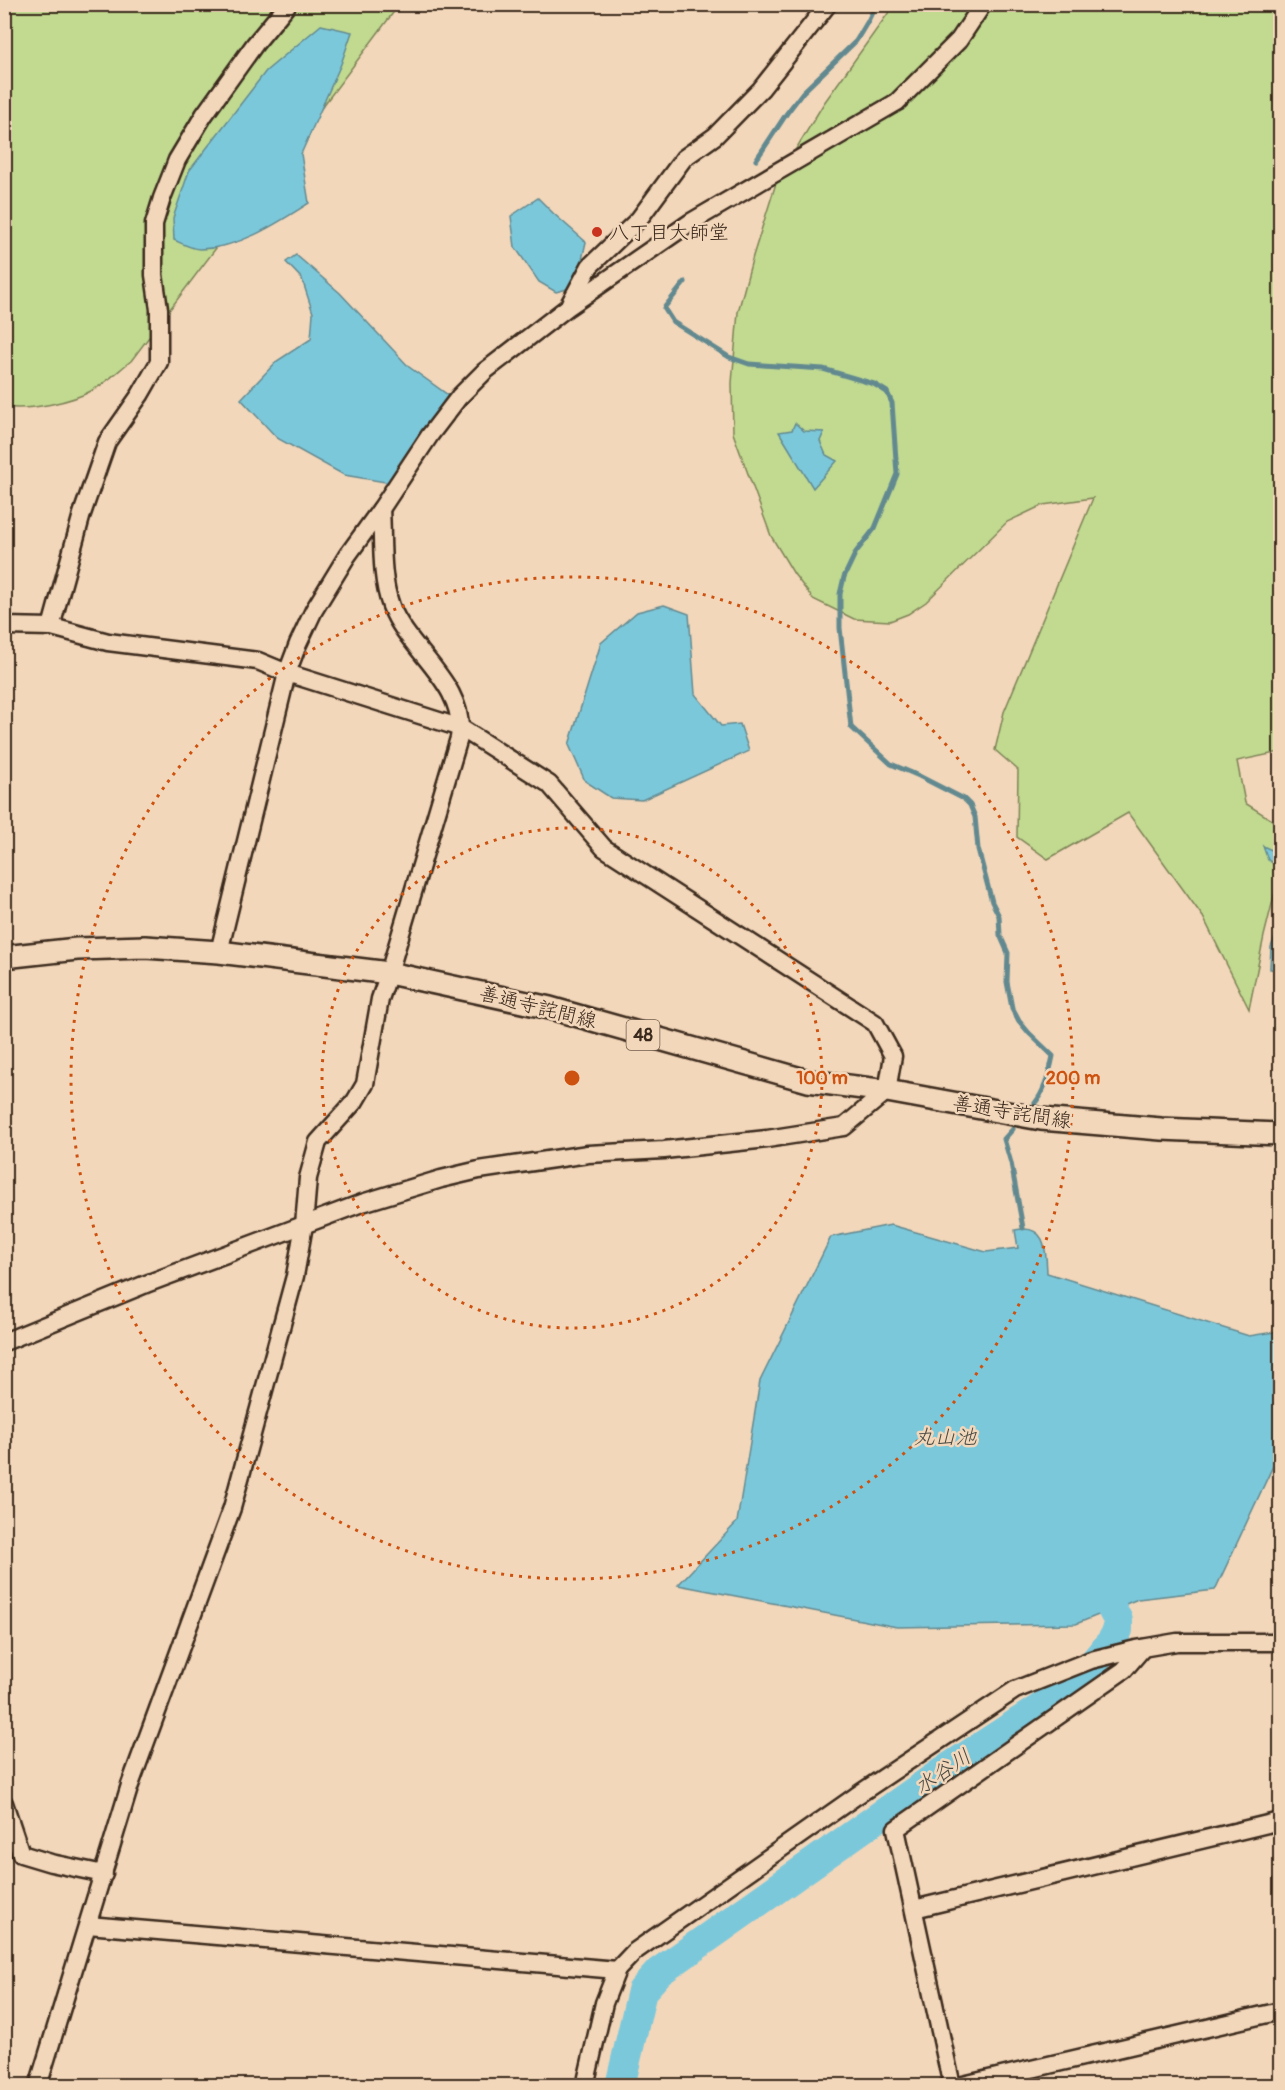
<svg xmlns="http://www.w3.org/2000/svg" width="1285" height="2090" font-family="Pangolin,'Klee One',sans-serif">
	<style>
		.green { fill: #c1da90; stroke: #7e8257; stroke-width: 1.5 }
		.water { fill: #7cc8db; stroke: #62898f; stroke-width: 1.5 }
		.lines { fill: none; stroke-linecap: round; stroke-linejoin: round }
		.stream { stroke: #62898f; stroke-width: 5 }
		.river { stroke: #7cc8db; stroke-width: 30 }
		.minor-casing { stroke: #3b2a1e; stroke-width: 21 }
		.major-casing { stroke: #3b2a1e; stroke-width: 26 }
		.minor { stroke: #f3d7ba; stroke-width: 16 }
		.major { stroke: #f3d7ba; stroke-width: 21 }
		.ring { fill: none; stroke: #ce520f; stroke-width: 3; stroke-dasharray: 3 6 }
		.poi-dot { fill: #c8321e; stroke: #f3d7ba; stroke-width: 2 }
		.labels { text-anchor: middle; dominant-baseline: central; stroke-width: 5; stroke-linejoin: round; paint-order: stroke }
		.shield { fill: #f3d7ba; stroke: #725e4d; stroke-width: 1.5 }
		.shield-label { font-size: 18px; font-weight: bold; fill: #3b2a1e }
		.poi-label { font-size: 20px; fill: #3b2a1e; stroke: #f3d7ba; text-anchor: start }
		.street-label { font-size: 20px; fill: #3b2a1e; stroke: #f3d7ba }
		.water-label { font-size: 21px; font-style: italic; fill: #484a44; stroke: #f3d7ba }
		.centre { fill: #ce520f; stroke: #f3d7ba; stroke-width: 3 }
		.ring-label { font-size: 18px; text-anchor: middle; font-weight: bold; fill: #ce520f; stroke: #f3d7ba; stroke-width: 5; stroke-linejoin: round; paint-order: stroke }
	</style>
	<rect width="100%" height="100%" fill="#f3d7ba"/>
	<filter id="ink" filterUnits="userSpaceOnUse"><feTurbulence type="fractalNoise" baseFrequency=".0167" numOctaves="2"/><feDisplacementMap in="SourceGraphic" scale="12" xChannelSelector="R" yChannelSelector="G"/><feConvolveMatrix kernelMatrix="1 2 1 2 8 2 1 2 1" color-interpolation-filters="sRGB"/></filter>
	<g filter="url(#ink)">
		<g class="green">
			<path d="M 5,5 L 399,5 L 131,361 C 119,370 106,383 93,390 C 72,402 28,411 5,407 L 4,117 L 7,108 L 4,92 Z"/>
			<polygon points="894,5 1280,5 1280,752 1237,761 1245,803 1280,825 1280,872 1264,936 1249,1009 1203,917 1128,813 1048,859 1017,837 1018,770 995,750 1004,712 1093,498 1043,505 1007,522 926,602 908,614 890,621 854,619 813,599 794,574 771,536 733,433 732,383 738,312 753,256 777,180 824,103"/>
		</g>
		<g class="water">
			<path d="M 321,25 L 352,32 L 341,64 L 301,154 L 309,203 C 276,224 240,248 200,249 C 192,249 181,243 174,240 L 173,218 L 189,171 L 266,71 Z"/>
			<polygon points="538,198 554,214 586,242 577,282 571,288 556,292 539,282 515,247 511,216"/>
			<polygon points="296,255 340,293 409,367 448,395 391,483 344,475 277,438 241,399 277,361 311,339 313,313 302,279 286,262"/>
			<polygon points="795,423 804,431 824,432 820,441 826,455 837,461 813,488 779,432 792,430"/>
			<polygon points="664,605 689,614 695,694 721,726 740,724 749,751 642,800 611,798 585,781 569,745 601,643 637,612"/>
			<polygon points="1263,846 1280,854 1280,868 1268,860"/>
			<polygon points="1280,925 1280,971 1270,969 1271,947"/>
			<path d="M 891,1225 L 986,1252 L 1018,1248 L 1015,1230 C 1047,1223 1046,1251 1047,1273 L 1249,1336 L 1280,1331 L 1280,1451 L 1215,1590 L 1138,1599 L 1076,1624 L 897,1627 L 678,1585 L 737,1522 L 760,1381 L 831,1237 Z"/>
		</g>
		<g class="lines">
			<g class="stream">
				<polyline points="756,160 787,113 803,92 856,41 868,21 876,4"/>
				<path d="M 685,282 L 664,308 L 673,322 L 729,357 L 749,364 L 823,369 L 874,384 L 887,392 L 892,403 L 897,474 L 875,528 L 856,552 L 844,577 L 840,594 L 840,628 L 851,727 L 891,764 L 919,776 L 964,799 L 970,805 L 975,817 L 978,849 L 992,902 L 999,916 L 1000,935 L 1008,953 L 1007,982 L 1012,1008 L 1019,1021 L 1029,1033 L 1053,1056 C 1050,1071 1045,1091 1035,1103"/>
				<polyline points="1013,1129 1004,1139 1011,1163 1023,1228"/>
			</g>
			<polyline class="river" points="620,2086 642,1991 659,1972 945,1770 1074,1686 1111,1642 1118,1630 1118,1620 1099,1585 1092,1575"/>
			<g class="minor-casing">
				<g id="minor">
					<polyline points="570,303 590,266 639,219 684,158 715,136 761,89 828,4"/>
					<polyline points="4,626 52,627 108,642 258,661 287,673 461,728 549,784 604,848 875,1023 893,1056 887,1091 844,1127 767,1139 664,1150 588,1154 479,1170 441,1179 362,1203 146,1284 4,1342"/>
					<polyline points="51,627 82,514 107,442 140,395 159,362 159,309 154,275 154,224 162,198 177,160 204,115 255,44 288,4"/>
					<polyline points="219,952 287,673 298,644 314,610 347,556 381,509 430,435 459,397 485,371 568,307 691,222 897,102 959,40 983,4"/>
					<polyline points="4,1803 21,1854 51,1863 104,1874"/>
					<polyline points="914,1909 1280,1821"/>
					<polyline points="88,1925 617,1970"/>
					<path d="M 38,2086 L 130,1785 L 232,1508 L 295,1276 L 304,1225 L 308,1178 L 318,1142 L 355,1101 L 365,1084 L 380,999 L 389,973 L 459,738 C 468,685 408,651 391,606 C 380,576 383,539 381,509"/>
					<polyline points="585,2086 604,2003 617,1970 634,1952 856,1796 1015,1690 1091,1660 1136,1649 1177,1642 1280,1642"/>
					<polyline points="952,2086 896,1829 1124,1670 1143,1648"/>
					<polyline points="959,2086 1280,2011"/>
				</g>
			</g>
			<g class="major-casing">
				<polyline id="major" points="4,957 77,949 145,947 219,952 389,973 550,1008 808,1081 887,1091 1041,1119 1161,1129 1280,1134"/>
			</g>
			<use href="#minor" class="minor"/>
			<use href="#major" class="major"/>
		</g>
	</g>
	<g class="ring">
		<circle cx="572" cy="1078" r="250"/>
		<circle cx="572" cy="1078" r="501"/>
	</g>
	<circle class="poi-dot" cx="597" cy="232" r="6"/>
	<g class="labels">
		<rect class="shield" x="626.5" y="1020" width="33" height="30" rx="4.5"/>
		<g class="shield-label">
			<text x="643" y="1035">48</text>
		</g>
		<g class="poi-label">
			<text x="609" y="232">八丁目大師堂</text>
		</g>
		<g class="street-label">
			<text transform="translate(538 1007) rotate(14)">善通寺詫間線</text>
			<text transform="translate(1012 1112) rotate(9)">善通寺詫間線</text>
		</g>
		<g class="water-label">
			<text x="945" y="1437">丸山池</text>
			<text transform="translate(943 1772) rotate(-34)">水谷川</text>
		</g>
	</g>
	<circle cx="572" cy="1078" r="9" class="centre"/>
	<g class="ring-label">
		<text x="822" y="1084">100 m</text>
		<text x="1073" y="1084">200 m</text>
	</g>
	<rect width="1285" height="2090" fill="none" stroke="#f3d7ba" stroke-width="24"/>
	<rect x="12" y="12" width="1261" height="2066" fill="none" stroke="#3b2a1e" stroke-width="2" filter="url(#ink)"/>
</svg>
